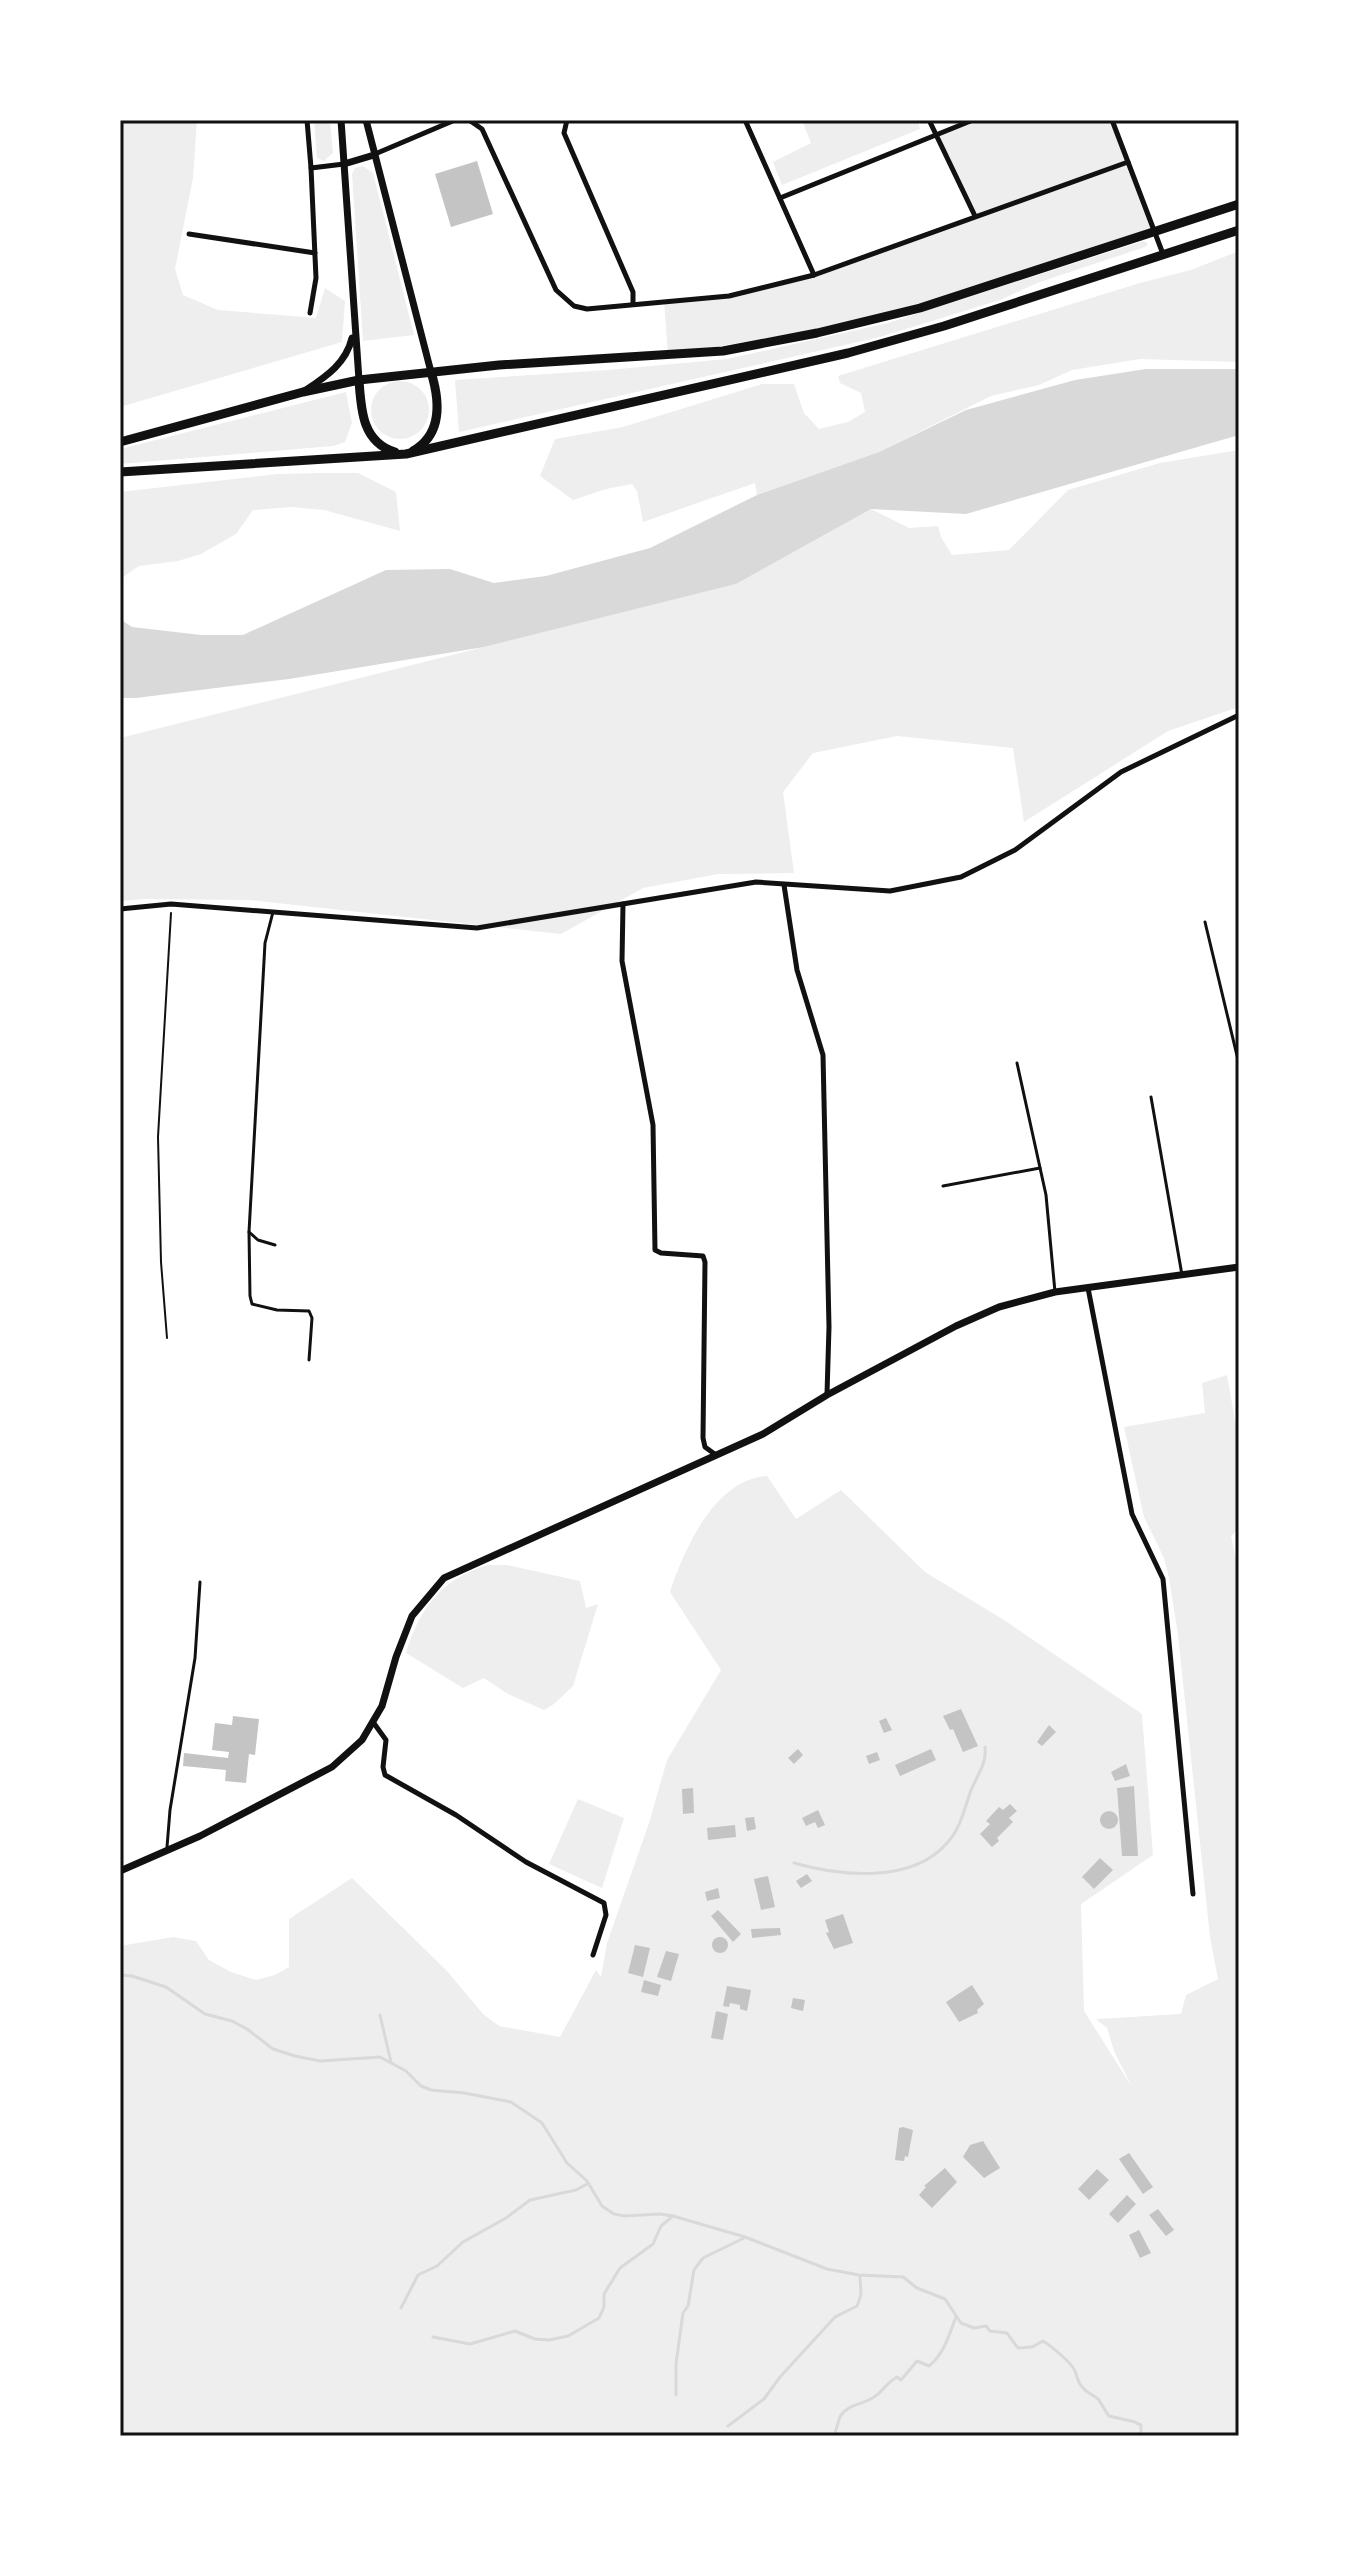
<svg xmlns="http://www.w3.org/2000/svg" width="1359" height="2556" font-family="Helvetica,sans-serif">
	<style>
		.green { fill: #eee }
		.water { fill: #d9d9d9 }
		.lines { fill: none; stroke-linecap: round; stroke-linejoin: round }
		.stream { stroke: #d9d9d9; stroke-width: 3 }
		.building { fill: #c4c4c4 }
		.path { stroke: #111; stroke-width: 2 }
		.service { stroke: #111; stroke-width: 3 }
		.minor { stroke: #111; stroke-width: 5 }
		.tertiary { stroke: #111; stroke-width: 7 }
		.primary { stroke: #111; stroke-width: 9 }
		.neatline { fill: none; stroke: #111; stroke-width: 3 }
	</style>
	<rect width="100%" height="100%" fill="#fff"/>
	<g class="green">
		<polygon points="120,120 197,120 193,178 175,269 183,295 218,310 316,318 325,288 345,301 342,342 120,407"/>
		<polygon points="314,120 330,120 333,153 324,161 317,158"/>
		<polygon points="802,120 918,120 920,129 782,185 773,162 811,143"/>
		<polygon points="973,120 1112,120 1155,232 861,322 668,355 664,301 729,296 782,283 974,216 935,134"/>
		<polygon points="363,166 373,173 414,335 363,341 352,174 355,168"/>
		<polygon points="1144,241 1148,244 1145,247 1037,283 1000,300 880,337 459,432 455,380 608,370 727,359 888,323"/>
		<polygon points="1239,251 1239,362 1140,359 1072,370 1039,385 991,396 879,452 757,495 755,483 643,522 637,491 632,484 606,489 573,500 540,476 555,439 623,427 762,384 794,384 804,413 819,429 848,422 865,412 861,393 840,383 838,376 1140,283 1191,270"/>
		<circle cx="400" cy="410" r="29"/>
		<polygon points="346,392 352,423 345,442 333,446 120,464 120,449"/>
		<polygon points="1239,450 1239,707 1168,731 1024,822 1013,748 897,736 813,753 783,792 794,873 718,874 643,888 561,934 250,900 145,899 120,901 120,738 736,584 871,509 909,528 938,526 941,537 952,555 1009,550 1068,490 1160,463"/>
		<polygon points="323,473 358,473 396,492 400,531 324,510 292,507 253,510 236,534 201,554 178,561 139,566 120,579 120,492 277,474"/>
		<path d="M 1227,1375 L 1239,1443 L 1239,1529 L 1231,1536 L 1239,1573 L 1239,2436 L 120,2436 L 120,1946 L 173,1937 L 196,1941 L 209,1960 L 231,1972 L 256,1980 L 275,1975 L 289,1967 L 289,1919 L 352,1878 L 447,1971 L 483,2014 L 499,2026 L 560,2037 L 596,1970 L 601,1977 L 607,1943 L 649,1823 L 667,1760 L 721,1670 L 670,1592 C 684,1549 715,1479 767,1476 L 796,1519 L 841,1490 L 925,1572 L 1004,1620 L 1142,1714 L 1153,1855 L 1081,1904 L 1084,2011 L 1132,2087 L 1114,2051 L 1107,2028 L 1096,2019 L 1181,2014 L 1186,1995 L 1218,1979 L 1210,1937 L 1178,1635 L 1169,1578 L 1164,1558 L 1144,1517 L 1124,1427 L 1205,1413 L 1202,1383 Z"/>
		<path d="M 487,1565 L 507,1565 L 580,1581 L 586,1608 L 598,1604 L 573,1686 L 554,1704 L 544,1710 L 508,1694 L 484,1678 L 463,1688 L 406,1653 C 420,1607 441,1580 487,1565 Z"/>
		<polygon points="578,1799 624,1818 602,1888 549,1864"/>
	</g>
	<polygon class="water" points="1146,369 1239,369 1239,435 966,514 871,509 736,584 484,647 289,679 136,698 120,698 120,619 132,627 201,635 243,635 386,570 450,569 494,583 546,576 650,548 757,495 879,452 966,410 1075,380"/>
	<g class="lines">
		<g class="stream">
			<path d="M 794,1863 C 840,1876 912,1884 947,1843 C 960,1829 964,1811 970,1793 C 976,1776 987,1765 985,1747"/>
			<path d="M 120,1975 L 132,1976 L 166,1987 L 205,2014 L 232,2021 L 247,2029 L 273,2049 L 295,2056 L 320,2061 L 380,2057 L 406,2071 L 421,2086 L 431,2090 L 464,2093 L 511,2102 L 542,2123 L 567,2163 L 587,2181 L 602,2206 L 614,2214 L 625,2216 L 660,2214 L 673,2216 L 745,2237 L 827,2269 L 859,2275 L 903,2277 L 917,2288 L 945,2299 L 961,2323 L 974,2328 L 986,2326 L 990,2331 L 1007,2333 L 1018,2348 L 1032,2347 L 1043,2341 C 1051,2346 1071,2362 1075,2371 C 1078,2378 1077,2382 1083,2388 C 1087,2393 1094,2395 1098,2399 C 1102,2404 1105,2411 1109,2416 L 1135,2422"/>
			<polyline points="380,2015 391,2062"/>
			<polyline points="401,2308 418,2275 437,2266 463,2242 506,2218 530,2200 576,2190 587,2184"/>
			<polyline points="433,2337 470,2344 515,2331 535,2339 549,2340 568,2336 599,2318 604,2307 604,2294 620,2268 653,2244 661,2226 673,2216"/>
			<polyline points="676,2395 676,2364 683,2313 688,2306 694,2270 703,2258 744,2238"/>
			<polyline points="1136,2423 1141,2425 1141,2436"/>
			<polyline points="728,2426 764,2399 780,2377 835,2317 857,2306 861,2295 860,2277"/>
			<path d="M 834,2436 C 836,2430 838,2423 840,2417 C 847,2403 867,2405 878,2394 C 885,2388 888,2382 897,2377 L 901,2380 L 917,2361 L 929,2366 C 944,2354 949,2335 956,2317"/>
		</g>
	</g>
	<g class="building">
		<polygon points="477,161 493,214 451,227 435,174"/>
		<polygon points="961,1709 978,1746 963,1752 953,1729 950,1730 943,1716"/>
		<polygon points="233,1716 259,1719 255,1755 249,1754 246,1783 225,1781 226,1770 183,1766 184,1753 228,1758 229,1752 212,1750 215,1723 232,1725"/>
		<polygon points="886,1718 892,1730 884,1733 879,1721"/>
		<polygon points="1049,1725 1056,1732 1042,1746 1037,1742"/>
		<polygon points="798,1749 803,1755 794,1764 788,1758"/>
		<polygon points="931,1749 936,1760 900,1776 895,1765"/>
		<polygon points="877,1752 880,1760 869,1764 866,1756"/>
		<polygon points="1126,1764 1130,1776 1115,1781 1111,1772"/>
		<polygon points="1134,1786 1138,1856 1122,1856 1117,1788"/>
		<polygon points="693,1788 694,1813 683,1814 682,1789"/>
		<polygon points="1010,1804 1017,1811 1009,1818 1013,1822 997,1838 999,1841 992,1847 980,1834 990,1824 986,1821 999,1807 1003,1810"/>
		<polygon points="818,1810 825,1825 818,1828 815,1822 806,1826 802,1818"/>
		<circle cx="1109" cy="1820" r="9"/>
		<polygon points="754,1817 756,1829 747,1831 745,1818"/>
		<polygon points="735,1825 736,1837 708,1840 707,1828"/>
		<polygon points="1100,1858 1113,1870 1094,1889 1082,1877"/>
		<polygon points="807,1874 812,1881 801,1888 796,1881"/>
		<polygon points="768,1876 775,1907 761,1910 754,1879"/>
		<polygon points="718,1888 720,1898 707,1901 705,1892"/>
		<polygon points="718,1910 741,1934 733,1942 711,1916"/>
		<polygon points="843,1914 853,1943 834,1949 826,1933 829,1932 825,1920"/>
		<polygon points="780,1928 781,1935 752,1938 751,1929"/>
		<circle cx="720" cy="1945" r="8"/>
		<polygon points="635,1945 650,1948 643,1977 628,1973"/>
		<polygon points="666,1951 679,1954 671,1981 657,1977"/>
		<polygon points="644,1980 661,1985 658,1996 641,1992"/>
		<polygon points="972,1985 984,2004 977,2010 978,2013 959,2022 946,2002"/>
		<polygon points="727,1986 751,1990 747,2011 740,2009 740,2005 730,2003 729,2007 723,2006"/>
		<polygon points="793,1998 805,2000 803,2011 791,2008"/>
		<polygon points="716,2011 728,2014 723,2040 711,2038"/>
		<polygon points="903,2127 913,2130 908,2157 905,2156 904,2161 895,2160 899,2128"/>
		<polygon points="983,2141 1000,2168 984,2178 963,2157 970,2145"/>
		<polygon points="1129,2153 1153,2187 1143,2194 1119,2159"/>
		<polygon points="945,2168 957,2182 932,2208 919,2195 926,2187 924,2186"/>
		<polygon points="1097,2169 1109,2180 1089,2200 1078,2189"/>
		<polygon points="1127,2195 1136,2204 1118,2223 1109,2214"/>
		<polygon points="1158,2209 1174,2230 1166,2236 1149,2215"/>
		<polygon points="1139,2230 1151,2253 1140,2258 1129,2235"/>
	</g>
	<g class="lines">
		<polyline class="path" points="167,1338 161,1262 158,1137 171,913"/>
		<g class="service">
			<polyline points="273,912 265,943 249,1232 258,1240 275,1245"/>
			<polyline points="1205,922 1239,1064"/>
			<polyline points="1017,1063 1046,1195 1055,1292"/>
			<polyline points="1151,1097 1182,1275"/>
			<polyline points="943,1186 1040,1168"/>
			<polyline points="249,1232 250,1296 252,1304 277,1310 309,1311 312,1318 309,1360"/>
			<polyline points="167,1847 170,1810 195,1658 200,1582"/>
		</g>
		<g class="minor">
			<polyline points="307,120 311,168 344,164"/>
			<polyline points="469,120 482,129 556,290 574,306 587,309 729,296 814,275 1128,162"/>
			<polyline points="567,120 564,133 633,292 633,304"/>
			<polyline points="745,120 814,275"/>
			<polyline points="929,120 975,216"/>
			<polyline points="1112,120 1163,254"/>
			<polyline points="375,154 455,120"/>
			<polyline points="780,198 973,120"/>
			<polyline points="189,234 315,253"/>
			<polyline points="310,313 316,278 311,168"/>
			<polyline points="784,885 797,970 823,1055 829,1327 827,1394"/>
			<polyline points="623,904 622,961 653,1125 655,1250 661,1253 703,1256 705,1262 703,1438 705,1447 716,1455"/>
			<polyline points="120,909 171,904 477,928 756,882 890,891 961,877 1015,850 1121,772 1239,715"/>
			<polyline points="1088,1288 1132,1514 1163,1579 1193,1894"/>
			<polyline points="373,1722 386,1740 383,1767 385,1775 456,1815 526,1862 604,1903 606,1915 593,1955"/>
		</g>
		<g class="tertiary">
			<polyline points="341,120 359,380"/>
			<polyline points="366,120 431,372"/>
			<polyline points="344,164 374,155"/>
			<path d="M 306,390 C 327,376 346,363 352,338"/>
			<polyline points="120,1871 200,1836 332,1767 362,1740 382,1706 396,1657 412,1616 444,1578 763,1434 827,1395 956,1326 999,1307 1055,1292 1239,1267"/>
		</g>
		<g class="primary">
			<path d="M 359,380 C 361,409 362,442 395,452"/>
			<polyline points="120,442 303,392 359,380 499,365 723,351 817,333 920,308 1239,204"/>
			<path d="M 413,451 C 443,434 440,401 431,372"/>
			<polyline points="120,472 406,454 848,353 944,326 1239,230"/>
		</g>
	</g>
	<rect width="1359" height="2556" fill="none" stroke="#ffffff" stroke-width="244"/>
	<rect x="122" y="122" width="1115" height="2312" class="neatline"/>
</svg>
